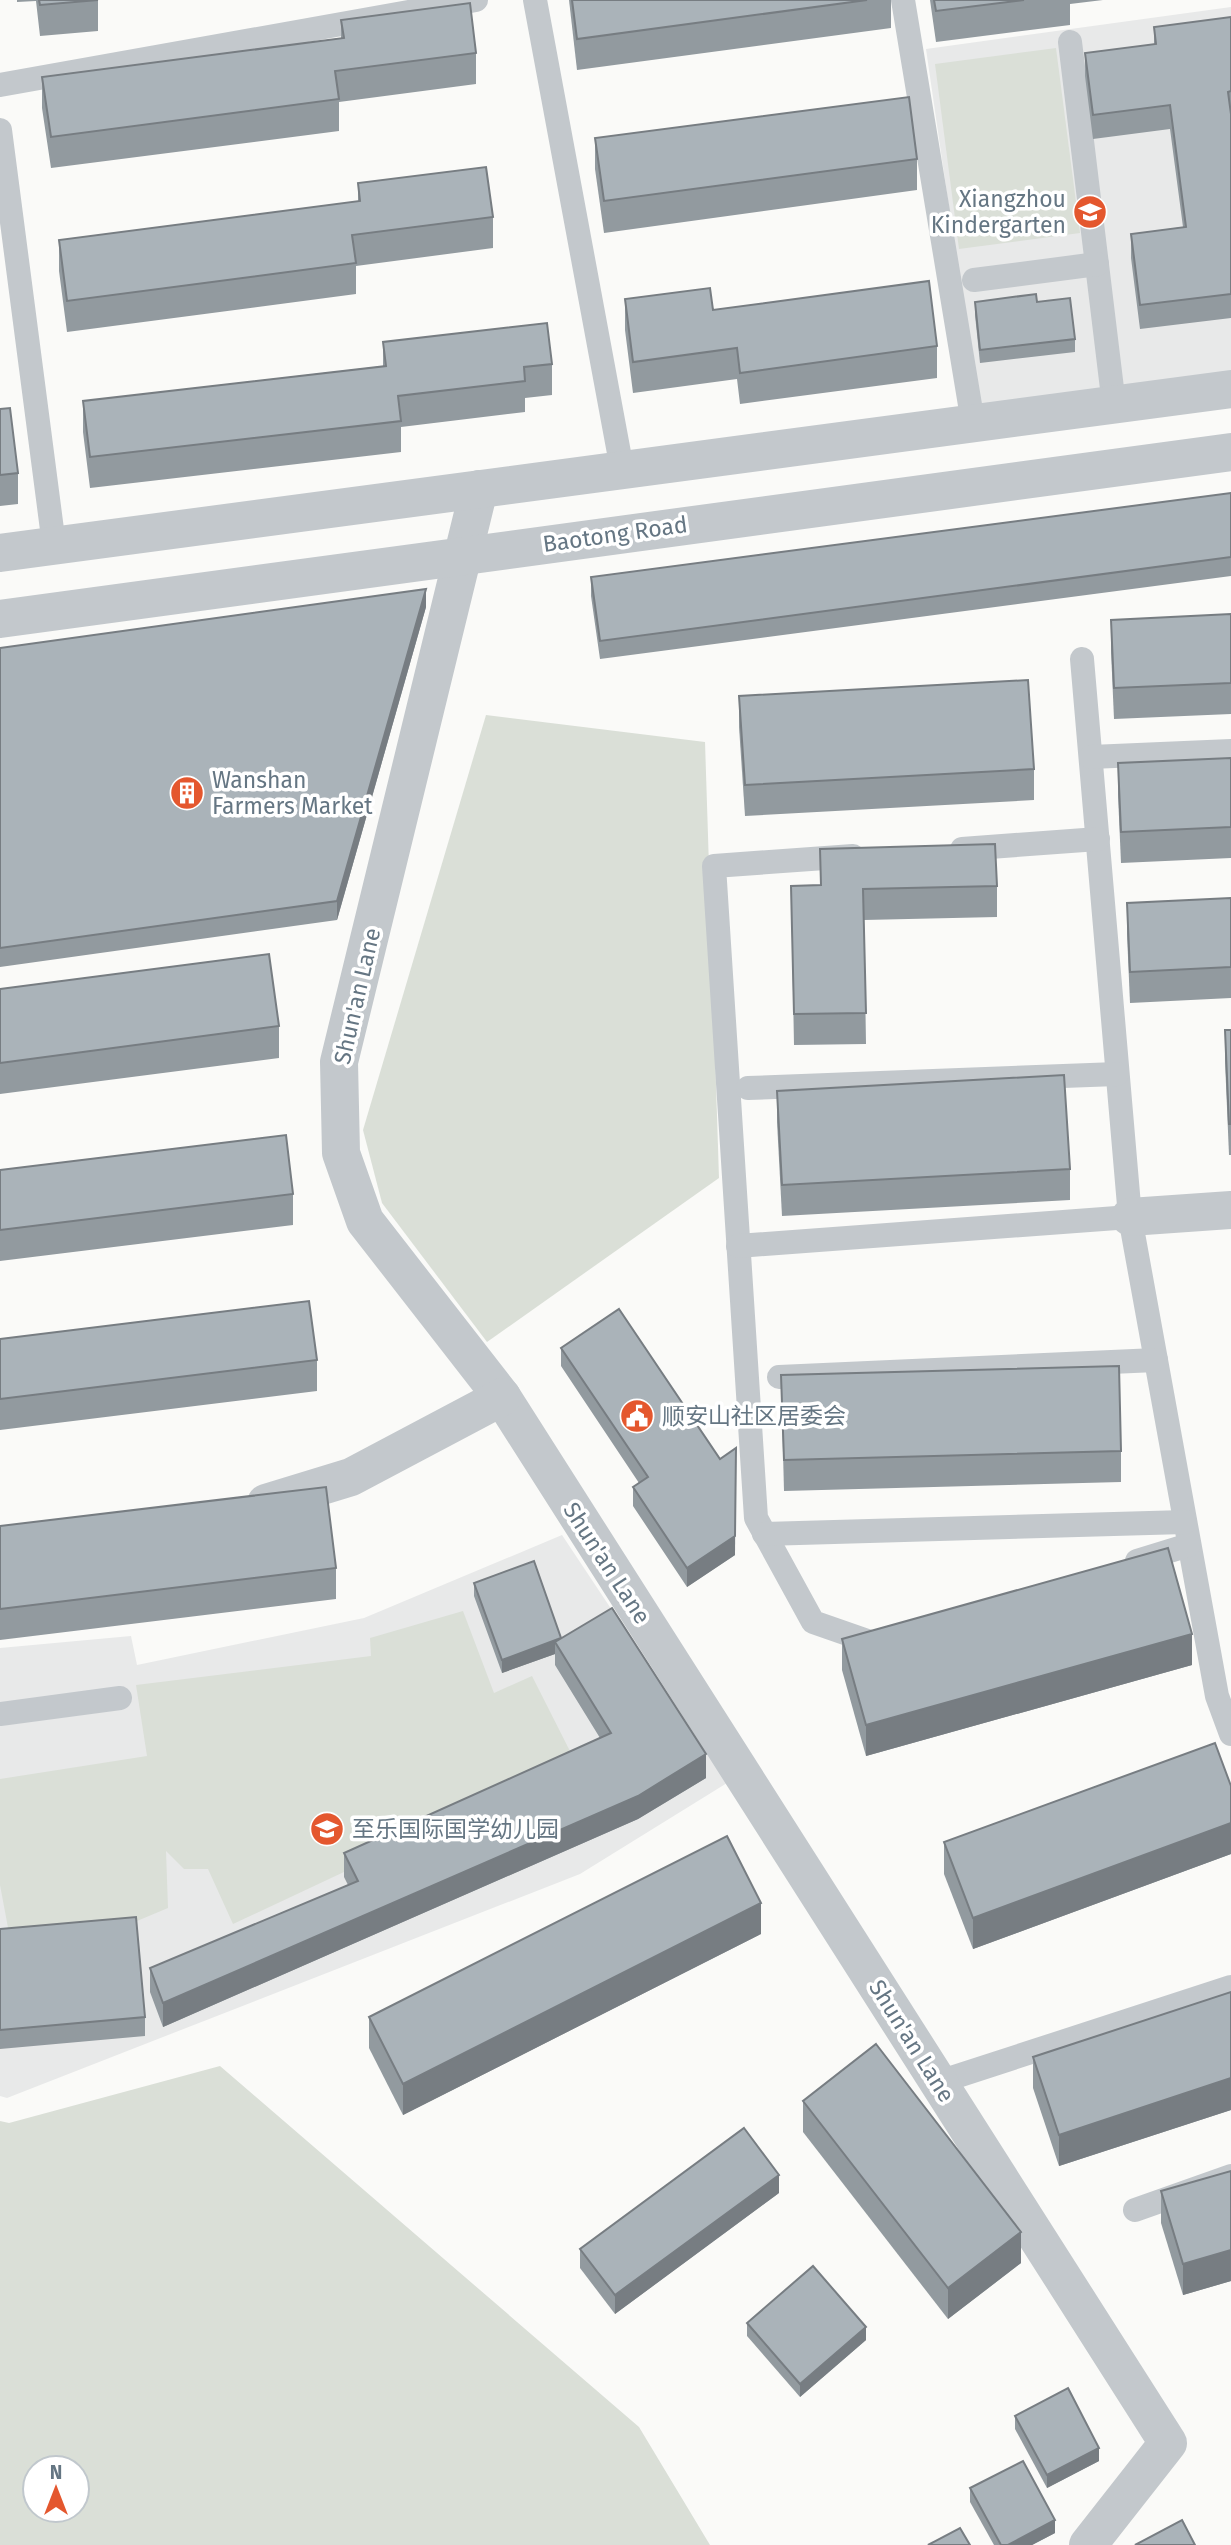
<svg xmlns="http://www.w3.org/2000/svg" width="1231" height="2545" font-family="'Fira Sans','Noto Sans SC',sans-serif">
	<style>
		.built { fill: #e8e9e9 }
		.green { fill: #dadfd7; fill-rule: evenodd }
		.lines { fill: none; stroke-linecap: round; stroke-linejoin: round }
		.lane { stroke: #c3c8cc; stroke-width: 24 }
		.street { stroke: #c3c8cc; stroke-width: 38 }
		.wall { fill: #929a9f }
		.shaded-wall { fill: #777d82 }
		.building { fill: #aab3b9; stroke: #777d82; stroke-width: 2 }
		.labels { text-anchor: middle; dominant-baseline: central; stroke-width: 7; stroke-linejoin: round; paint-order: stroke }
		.poi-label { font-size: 23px; fill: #657683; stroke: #fff; text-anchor: start }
		.street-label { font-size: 23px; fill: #657683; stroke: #fff }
	</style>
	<rect width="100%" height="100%" fill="#fafaf8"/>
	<g class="built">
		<polygon points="1231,7 1231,374 978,408 926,49"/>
		<polygon points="562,1535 727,1783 580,1874 7,2098 0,2096 0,1648 131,1636 137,1665 364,1618"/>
	</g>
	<g class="green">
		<polygon points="1056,48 1080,233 959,249 935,64"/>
		<polygon points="486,715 705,742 719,1178 487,1342 382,1203 363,1130"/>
		<polygon points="463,1611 494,1693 532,1676 576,1763 233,1924 208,1869 184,1869 166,1851 168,1908 137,1921 9,1933 0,1885 0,1779 147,1756 136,1685 371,1656 370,1638"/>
		<path d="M 220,2066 L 639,2427 L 710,2545 L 0,2545 L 0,2121 L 9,2123 ZM 35,2468 L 77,2468 L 77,2510 L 35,2510 Z"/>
	</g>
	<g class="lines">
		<g class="lane">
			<polyline points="535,0 622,469"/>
			<polyline points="903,0 973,423"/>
			<polyline points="1070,42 1114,405"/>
			<polyline points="0,85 476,0"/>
			<polyline points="0,130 54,545"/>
			<polyline points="974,280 1097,264"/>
			<polyline points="1082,659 1130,1217 1217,1696 1231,1734"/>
			<polyline points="1091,757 1231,751"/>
			<polyline points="962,849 1098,839"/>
			<polyline points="853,856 714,866 756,1518 813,1622 879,1645 883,1644"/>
			<polyline points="748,1088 1117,1074"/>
			<polyline points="738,1246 1130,1217"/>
			<polyline points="779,1377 1156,1360"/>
			<polyline points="764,1534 1185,1522"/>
			<polyline points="1137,1561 1189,1545"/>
			<polyline points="0,1714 120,1698"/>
			<polyline points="939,2082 1231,1987"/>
			<polyline points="1135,2210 1231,2176"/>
		</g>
		<g class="street">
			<polyline points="479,489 339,1062 341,1153 365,1221 502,1397 1168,2443 1088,2545"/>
			<polyline points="0,553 1231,389"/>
			<polyline points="0,619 1231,452"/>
			<polyline points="1130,1217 1231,1210"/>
			<polyline points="266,1503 351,1477 502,1397"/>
		</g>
	</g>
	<g class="wall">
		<polygon points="17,0 98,0 98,31 40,36 36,1 17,2"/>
		<polygon points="569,0 891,0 891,28 577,70"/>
		<polygon points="930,0 1103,0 1070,4 1070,25 936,42"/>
		<polygon points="1231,17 1231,318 1140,329 1131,258 1131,234 1183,227 1170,129 1093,139 1085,76 1085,53 1154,45 1154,27"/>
		<polygon points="341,20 476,53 476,84 339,102 339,131 51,168 42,108 42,77 341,38"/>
		<polygon points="595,138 917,159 917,190 604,233 595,169"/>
		<polygon points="358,183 493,217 493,248 356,266 356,294 67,332 59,271 59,240 358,202"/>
		<polygon points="625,299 713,310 937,346 937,378 740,404 737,379 633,393 625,330"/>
		<polygon points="975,302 1037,302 1075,339 1075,352 980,363 975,315"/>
		<polygon points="383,342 552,364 552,395 525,398 525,412 401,427 401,452 90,488 83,432 83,401 383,366"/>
		<polygon points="0,409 18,473 18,504 0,506"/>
		<polygon points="1231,493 1231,576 600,659 591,596 591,577"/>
		<polygon points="426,607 337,920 0,967 0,648"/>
		<polygon points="1231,614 1231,714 1114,719 1111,651 1111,620"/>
		<polygon points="739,696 1034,769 1034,800 745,816 739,727"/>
		<polygon points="1231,758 1231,858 1121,863 1118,795 1118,763"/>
		<polygon points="820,849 997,886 997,917 864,920 866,1044 794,1045 791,886 820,885"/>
		<polygon points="1231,898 1231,998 1130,1003 1127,934 1127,903"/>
		<polygon points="0,989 279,1026 279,1058 0,1094"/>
		<polygon points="1225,1030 1231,1030 1231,1155 1229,1155 1225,1061"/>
		<polygon points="777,1091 1070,1169 1070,1200 782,1216 777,1122"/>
		<polygon points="0,1170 293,1194 293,1225 0,1261"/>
		<polygon points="0,1339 317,1360 317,1391 0,1430"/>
		<polygon points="561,1348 735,1555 687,1587 633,1506 633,1487 639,1483 561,1366"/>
		<polygon points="781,1375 1121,1451 1121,1482 784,1491"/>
		<polygon points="0,1526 336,1568 336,1599 0,1640"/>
		<polygon points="474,1583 561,1638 706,1778 638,1819 163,2027 150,1992 150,1968 348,1885 344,1877 344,1853 600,1738 555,1665 555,1654 502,1673 474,1596"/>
		<polygon points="842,1639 1192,1665 866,1756 842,1670"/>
		<polygon points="1231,1786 1231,1854 973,1949 944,1874 944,1842"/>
		<polygon points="0,1929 145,2017 145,2036 0,2049"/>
		<polygon points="761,1934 403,2115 369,2048 369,2017"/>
		<polygon points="1231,1992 1231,2110 1059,2166 1033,2088 1033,2057"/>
		<polygon points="803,2101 1021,2263 948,2319 803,2132"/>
		<polygon points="1231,2171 1231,2281 1183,2295 1161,2223 1161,2191"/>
		<polygon points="779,2193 615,2314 580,2268 580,2249"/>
		<polygon points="747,2323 866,2340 800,2397 747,2336"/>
		<polygon points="1015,2416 1099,2461 1047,2488 1015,2429"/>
		<polygon points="970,2488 1055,2533 1032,2545 994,2545 970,2502"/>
	</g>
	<g class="shaded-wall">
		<polygon points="426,589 426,607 337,920 337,901"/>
		<polygon points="736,1448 735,1555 687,1587 687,1568"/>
		<polygon points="1192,1634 1192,1665 866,1756 866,1725"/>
		<polygon points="561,1638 555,1642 555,1654 502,1673 502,1660"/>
		<polygon points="706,1754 706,1778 638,1819 163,2027 163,2003"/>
		<polygon points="1231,1823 1231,1854 973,1949 973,1918"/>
		<polygon points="761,1903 761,1934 403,2115 403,2084"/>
		<polygon points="1231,2078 1231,2110 1059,2166 1059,2135"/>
		<polygon points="779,2175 779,2193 615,2314 615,2295"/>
		<polygon points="1021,2232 1021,2263 948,2319 948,2288"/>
		<polygon points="1231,2250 1231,2281 1183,2295 1183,2264"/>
		<polygon points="866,2327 866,2340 800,2397 800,2384"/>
		<polygon points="1099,2448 1099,2461 1047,2488 1047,2475"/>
		<polygon points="1055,2520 1055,2533 1032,2545 1008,2545"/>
	</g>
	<g class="building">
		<polygon points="39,0 98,0 40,5"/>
		<polygon points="572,0 867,0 577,39"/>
		<polygon points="934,0 1024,0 936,11"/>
		<polygon points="470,3 476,53 335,71 339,99 51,137 42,77 344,38 341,20"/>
		<polygon points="1231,17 1231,91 1228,92 1231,114 1231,294 1140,305 1131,234 1186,227 1170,105 1093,115 1085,53 1156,44 1154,27"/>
		<polygon points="909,97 917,159 604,201 595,138"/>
		<polygon points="486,167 493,217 352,235 356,263 67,301 59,240 360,201 358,183"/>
		<polygon points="929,281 937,346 740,373 737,348 633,362 625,299 710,288 713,310"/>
		<polygon points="1036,294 1037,302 1070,298 1075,339 980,350 975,302"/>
		<polygon points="547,323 552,364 524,367 525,381 398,396 401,421 90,457 83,401 386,366 383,342"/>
		<polygon points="10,408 18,473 0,475 0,409"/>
		<polygon points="1231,493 1231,557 600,641 591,577"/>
		<polygon points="426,589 337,901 0,948 0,648"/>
		<polygon points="1231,614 1231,683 1114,688 1111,620"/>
		<polygon points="1028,680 1034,769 745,785 739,696"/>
		<polygon points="1231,758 1231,827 1121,832 1118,763"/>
		<polygon points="995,844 997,886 863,889 866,1013 794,1014 791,886 821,885 820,849"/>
		<polygon points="1231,898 1231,967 1130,972 1127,903"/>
		<polygon points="269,954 279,1026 0,1063 0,989"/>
		<polygon points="1225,1030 1231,1030 1231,1124 1229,1124"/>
		<polygon points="1064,1075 1070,1169 782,1185 777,1091"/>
		<polygon points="286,1135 293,1194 0,1230 0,1170"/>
		<polygon points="309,1301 317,1360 0,1399 0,1339"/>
		<polygon points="619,1309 720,1459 736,1448 735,1536 687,1568 633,1487 648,1477 561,1348"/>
		<polygon points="1119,1366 1121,1451 784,1460 781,1375"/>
		<polygon points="326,1487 336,1568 0,1609 0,1526"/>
		<polygon points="1168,1548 1192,1634 866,1725 842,1639"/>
		<polygon points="534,1561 561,1638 502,1660 474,1583"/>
		<polygon points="612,1608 706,1754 638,1796 163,2003 150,1968 358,1881 344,1853 611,1733 555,1642"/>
		<polygon points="1215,1743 1231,1786 1231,1823 973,1918 944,1842"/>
		<polygon points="727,1836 761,1903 403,2084 369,2017"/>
		<polygon points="136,1917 145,2017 0,2030 0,1929"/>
		<polygon points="1231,1992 1231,2078 1059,2135 1033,2057"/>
		<polygon points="876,2044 1021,2232 948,2288 803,2101"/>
		<polygon points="744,2128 779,2175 615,2295 580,2249"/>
		<polygon points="1231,2171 1231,2250 1183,2264 1161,2191"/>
		<polygon points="813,2266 866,2327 800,2384 747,2323"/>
		<polygon points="1068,2388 1099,2448 1047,2475 1015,2416"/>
		<polygon points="1023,2461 1055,2520 1008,2545 1001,2545 970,2488"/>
		<polygon points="1182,2520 1195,2545 1135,2545"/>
		<polygon points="960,2528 970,2545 928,2545"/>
	</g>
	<defs>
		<g id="school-disc" transform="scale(1.75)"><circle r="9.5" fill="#e4572e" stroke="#fff"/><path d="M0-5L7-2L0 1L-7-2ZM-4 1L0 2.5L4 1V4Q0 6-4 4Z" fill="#fff"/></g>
		<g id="building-disc" transform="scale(1.75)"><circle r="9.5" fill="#e4572e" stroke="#fff"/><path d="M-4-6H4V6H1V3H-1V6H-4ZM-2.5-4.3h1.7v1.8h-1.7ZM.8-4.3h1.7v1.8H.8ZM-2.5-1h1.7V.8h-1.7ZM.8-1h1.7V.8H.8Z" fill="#fff"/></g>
		<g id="civic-disc" transform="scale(1.75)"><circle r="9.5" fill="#e4572e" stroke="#fff"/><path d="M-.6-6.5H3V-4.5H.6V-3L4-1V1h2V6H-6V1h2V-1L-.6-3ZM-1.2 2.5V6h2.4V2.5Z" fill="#fff"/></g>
	</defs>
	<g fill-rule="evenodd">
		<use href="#school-disc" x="1090" y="212"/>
		<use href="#building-disc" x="187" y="793"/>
		<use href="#civic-disc" x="637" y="1416"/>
		<use href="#school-disc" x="327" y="1829"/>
	</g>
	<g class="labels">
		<g class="poi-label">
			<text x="1066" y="199" text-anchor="end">Xiangzhou<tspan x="1066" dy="26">Kindergarten</tspan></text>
			<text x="212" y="780">Wanshan<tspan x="212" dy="26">Farmers Market</tspan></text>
			<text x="662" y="1416">顺安山社区居委会</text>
			<text x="352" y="1829">至乐国际国学幼儿园</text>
		</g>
		<g class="street-label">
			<text transform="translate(615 534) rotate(-8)">Baotong Road</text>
			<text transform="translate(357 996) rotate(-77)">Shun'an Lane</text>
			<text transform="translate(607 1563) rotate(57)">Shun'an Lane</text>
			<text transform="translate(912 2041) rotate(58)">Shun'an Lane</text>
		</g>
	</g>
	<g transform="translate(56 2489)"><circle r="33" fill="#ffffff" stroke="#c1c8cd" stroke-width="2"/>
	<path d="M0-5L12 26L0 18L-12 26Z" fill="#e4572e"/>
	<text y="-10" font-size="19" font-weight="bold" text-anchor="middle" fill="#657683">N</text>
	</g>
</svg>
